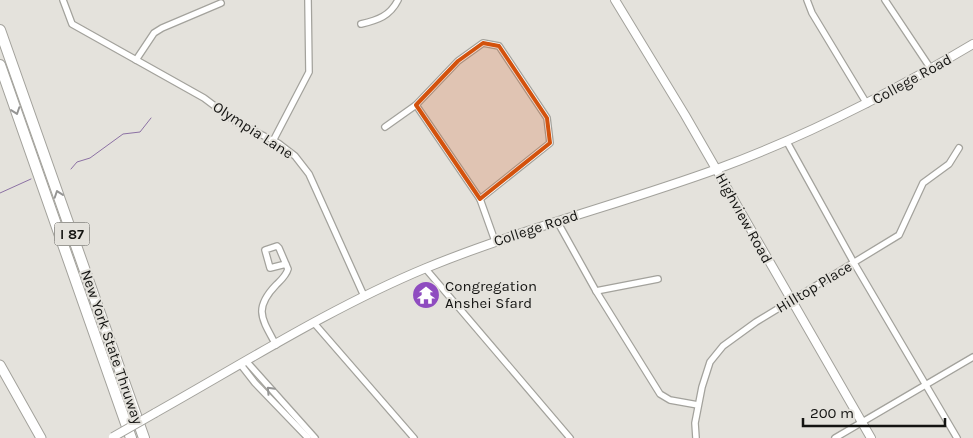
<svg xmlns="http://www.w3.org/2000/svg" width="973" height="438" font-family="Karla,sans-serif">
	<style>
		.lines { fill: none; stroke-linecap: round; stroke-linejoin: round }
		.stream { stroke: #8c71a4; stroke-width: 1 }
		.street-casing { stroke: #a3a29c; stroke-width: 8 }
		.secondary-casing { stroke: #a3a29c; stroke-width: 10 }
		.primary-casing { stroke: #a3a29c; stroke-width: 11 }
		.highway-casing { stroke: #a3a29c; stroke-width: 12 }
		.street { stroke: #fff; stroke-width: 5.5 }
		.secondary { stroke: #fff; stroke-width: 8 }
		.primary { stroke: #fff; stroke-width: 9 }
		.highway { stroke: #fff; stroke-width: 10 }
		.secondary-bridge-casing { stroke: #a3a29c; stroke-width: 10; stroke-linecap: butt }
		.secondary-bridge { stroke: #fff; stroke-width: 8 }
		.oneway { stroke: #959594 }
		.marked { fill: #d3520d; fill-opacity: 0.2; stroke: #d3520d; stroke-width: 4; stroke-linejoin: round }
		.labels { text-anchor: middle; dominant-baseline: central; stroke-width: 4; stroke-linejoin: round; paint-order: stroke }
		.shield { fill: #e4e2dc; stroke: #52524f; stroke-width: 1 }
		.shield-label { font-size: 14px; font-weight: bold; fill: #141412 }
		.street-label { font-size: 15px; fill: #141412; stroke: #e4e2dc }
		.poi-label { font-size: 15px; fill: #141412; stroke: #e4e2dc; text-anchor: start }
	</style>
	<rect width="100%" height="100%" fill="#e4e2dc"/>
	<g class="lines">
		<g class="stream">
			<polyline points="71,169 77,162 90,158 123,134 140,132 151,118"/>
			<polyline points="0,193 31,179"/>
		</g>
		<g class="street-casing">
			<g id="street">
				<polyline points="63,0 72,24 204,98 236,122 278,143 295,156 309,174 364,296"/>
				<polyline points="807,0 812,13 867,104"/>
				<polyline points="885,0 931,69"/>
				<path d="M 361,24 C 378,20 390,16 398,0"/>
				<polyline points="136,60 154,33 162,28 221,3"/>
				<polyline points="416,105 480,199 495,241"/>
				<polyline points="385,127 416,105 458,61 483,43 499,46 547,118 550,143 480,199"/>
				<polyline points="273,141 309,72 308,0"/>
				<polyline points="787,142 854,263 957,438"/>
				<polyline points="557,221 596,291 660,394 670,400 698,405"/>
				<polyline points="425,268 570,438"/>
				<polyline points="596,291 658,279"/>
				<polyline points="314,323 414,438"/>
				<path d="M 276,345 C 262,319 253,309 276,285 C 281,280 286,276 288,269 L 279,248 L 277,246 L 265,250 L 270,268 L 286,264"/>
				<polyline points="247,362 315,438"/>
				<polyline points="241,365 255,383 308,438"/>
				<polyline points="696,438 695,423 702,387 710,362 723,346 756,322 899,235 923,183 949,164 959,148"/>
				<polyline points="835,438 973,357"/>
			</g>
		</g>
		<g class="secondary-casing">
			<g id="secondary">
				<polyline points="615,0 685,115 871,438"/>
				<path d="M 155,413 C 244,363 332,307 426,268 C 521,229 621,204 717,169 C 807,136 891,93 973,44"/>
			</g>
		</g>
		<g class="primary-casing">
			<polyline id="primary" points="0,365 41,438"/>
		</g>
		<g class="highway-casing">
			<g id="highway">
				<polyline points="0,30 144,438"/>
				<polyline points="0,65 131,438"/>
			</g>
		</g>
		<use href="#street" class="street"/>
		<use href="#secondary" class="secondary"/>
		<use href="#primary" class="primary"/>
		<use href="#highway" class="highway"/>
		<g class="secondary-bridge-casing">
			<polyline id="secondary-bridge" points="113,437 155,413"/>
		</g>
		<use href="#secondary-bridge" class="secondary-bridge"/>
	</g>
	<defs><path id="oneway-chevron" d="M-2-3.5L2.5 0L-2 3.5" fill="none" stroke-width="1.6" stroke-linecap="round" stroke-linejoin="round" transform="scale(1.25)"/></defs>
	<g class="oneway">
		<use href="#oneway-chevron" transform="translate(16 111) rotate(71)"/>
		<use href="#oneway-chevron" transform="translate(58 194) rotate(-109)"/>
		<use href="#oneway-chevron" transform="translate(270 390) rotate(-133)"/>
	</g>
	<path class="marked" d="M 483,43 L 499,46 L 547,118 L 550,143 L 480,199 L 416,105 L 458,61 Z"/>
	<defs>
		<g id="temple-disc" transform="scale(1.4375)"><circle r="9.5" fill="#8f4cc0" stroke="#e4e2dc"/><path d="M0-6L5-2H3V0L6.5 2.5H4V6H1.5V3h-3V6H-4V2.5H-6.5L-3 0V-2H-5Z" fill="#fff"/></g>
	</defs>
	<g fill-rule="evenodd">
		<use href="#temple-disc" x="426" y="295"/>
	</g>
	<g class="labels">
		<rect class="shield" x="54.5" y="222.5" width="35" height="23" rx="4"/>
		<g class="shield-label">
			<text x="72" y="234">I 87</text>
		</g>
		<g class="street-label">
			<text transform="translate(912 79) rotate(-29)">College Road</text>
			<text transform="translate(253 130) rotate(33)">Olympia Lane</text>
			<text transform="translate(744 218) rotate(61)">Highview Road</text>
			<text transform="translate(536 228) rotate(-18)">College Road</text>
			<text transform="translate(814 287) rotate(-31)">Hilltop Place</text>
			<text transform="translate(112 347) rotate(71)">New York State Thruway</text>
		</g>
		<g class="poi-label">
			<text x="445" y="286">Congregation<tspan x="445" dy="17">Anshei Sfard</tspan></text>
		</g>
	</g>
	<path d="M803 418v8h142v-8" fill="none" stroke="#141412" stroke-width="2.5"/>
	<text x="810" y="418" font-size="15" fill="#141412" stroke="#e4e2dc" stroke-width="4" paint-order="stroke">200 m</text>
</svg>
